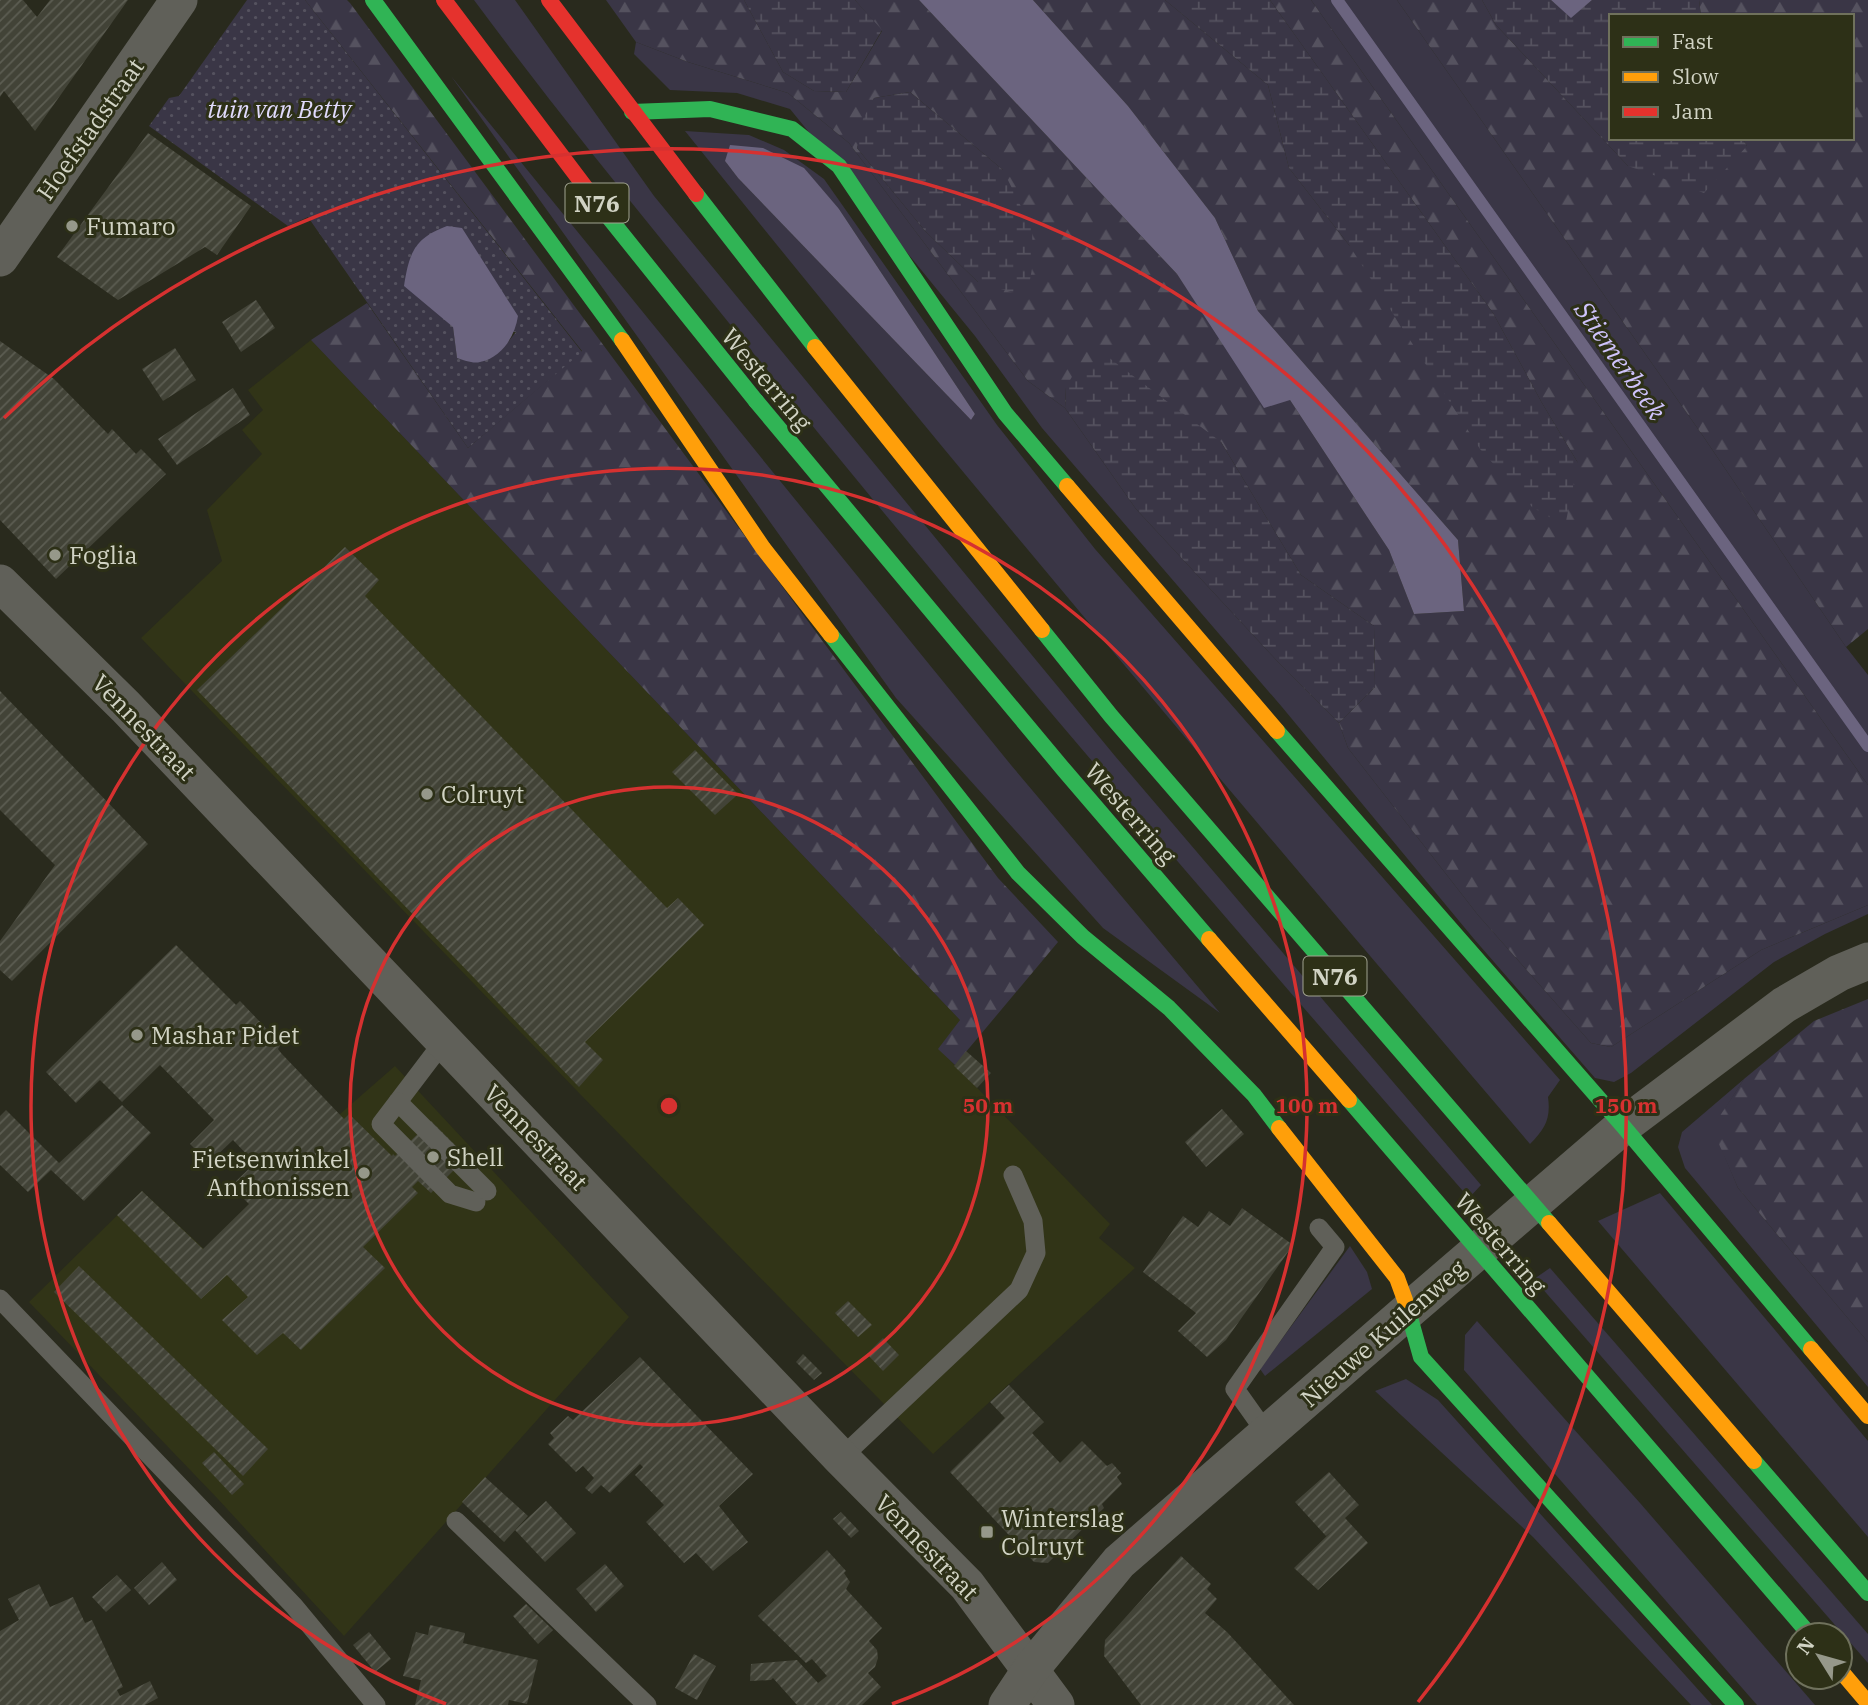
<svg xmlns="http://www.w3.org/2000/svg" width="1868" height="1705" font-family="'IBM Plex Serif',serif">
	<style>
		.built { fill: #313417 }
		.grass { fill: #3a3646; fill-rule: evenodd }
		.forest { fill: url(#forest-firs); fill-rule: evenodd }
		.wetland { fill: url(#wetland-marsh) }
		.garden { fill: url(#garden-dots); fill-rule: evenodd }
		.water { fill: #6b647f }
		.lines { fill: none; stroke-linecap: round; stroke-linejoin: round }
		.stream { stroke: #6b647f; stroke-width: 12 }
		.building { fill: url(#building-hatch) }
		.lane { stroke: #606059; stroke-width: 19 }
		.street { stroke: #606059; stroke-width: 37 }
		.fast { stroke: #30b455; stroke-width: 16 }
		.slow { stroke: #ff9f0a; stroke-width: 16 }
		.jam { stroke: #e5322d; stroke-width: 16 }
		.fast-bridge { stroke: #30b455; stroke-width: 16 }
		.slow-bridge { stroke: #ff9f0a; stroke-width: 16 }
		.ring { fill: none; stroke: #d63130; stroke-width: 3.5 }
		.poi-dot { fill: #96988a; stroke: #2d3017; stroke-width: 2.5 }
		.labels { text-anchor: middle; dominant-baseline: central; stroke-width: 6; stroke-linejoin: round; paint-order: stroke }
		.shield { fill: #2d3017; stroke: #a0a290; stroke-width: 2 }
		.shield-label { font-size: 23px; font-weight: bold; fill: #d1d3c4 }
		.park-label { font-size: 24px; font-style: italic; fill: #e1dbfd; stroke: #2d3017 }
		.street-label { font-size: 24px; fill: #d1d3c4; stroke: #2d3017 }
		.poi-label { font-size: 24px; fill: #d1d3c4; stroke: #2d3017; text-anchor: start }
		.water-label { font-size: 26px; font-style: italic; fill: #cfc3fb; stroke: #2d3017 }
		.centre { fill: #d63130; stroke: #2d3017; stroke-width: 3.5 }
		.ring-label { font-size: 21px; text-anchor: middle; font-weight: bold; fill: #d63130; stroke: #2d3017; stroke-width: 6; stroke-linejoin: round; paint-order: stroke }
	</style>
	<defs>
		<pattern id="forest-firs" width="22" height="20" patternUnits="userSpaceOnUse" patternTransform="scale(1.75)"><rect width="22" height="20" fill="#3a3646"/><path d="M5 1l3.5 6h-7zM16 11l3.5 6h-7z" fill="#55525f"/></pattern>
		<pattern id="wetland-marsh" width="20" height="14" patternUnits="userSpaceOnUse" patternTransform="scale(1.75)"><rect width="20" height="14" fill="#3a3646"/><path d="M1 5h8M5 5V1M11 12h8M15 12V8" fill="none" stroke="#55525f"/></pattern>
		<pattern id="garden-dots" width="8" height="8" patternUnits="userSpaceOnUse" patternTransform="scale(1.75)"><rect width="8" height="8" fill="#3a3646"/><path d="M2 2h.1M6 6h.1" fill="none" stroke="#55525f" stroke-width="1.8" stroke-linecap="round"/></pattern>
		<pattern id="building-hatch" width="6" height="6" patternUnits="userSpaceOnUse" patternTransform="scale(1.75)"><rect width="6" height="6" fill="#424337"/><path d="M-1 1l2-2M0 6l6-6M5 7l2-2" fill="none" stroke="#5c5d52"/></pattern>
	</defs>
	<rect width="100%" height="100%" fill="#292a1d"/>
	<g class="built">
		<polygon points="311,340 960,1020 939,1049 1110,1224 1099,1238 1135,1268 933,1454 580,1094 141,638 222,561 207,510 262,454 242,430 263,410 248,390"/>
		<polygon points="395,1066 629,1317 344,1636 217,1498 29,1302 142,1191 204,1249 340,1114"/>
	</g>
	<g class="grass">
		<path d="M 474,0 L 515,0 L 654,196 L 1115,756 L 1481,1185 L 1469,1198 C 1224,917 980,634 746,344 C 654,230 561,118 474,0 Z"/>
		<polygon points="1311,0 1397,0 1703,436 1846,647 1868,675 1868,785"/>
		<polygon points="636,42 688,62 788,93 849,143 1028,381 1065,408 1136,509 1279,663 1339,723 1348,748 1478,915 1591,1043 1611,1047 1761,950 1868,905 1868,914 1825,934 1774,962 1631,1073 1614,1082 1595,1078 1474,939 1282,707 1042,428 975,336 790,109 737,93 670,90 634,54"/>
		<polygon points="451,76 1011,765 1220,1013 1103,928 896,698"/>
		<path d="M 685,131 L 749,135 L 784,150 L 824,179 L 997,425 L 1095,549 L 1560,1080 L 1548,1097 C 1551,1119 1545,1129 1530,1144 C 1245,809 960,474 685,131 ZM 725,161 L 839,209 L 975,414 L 971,420 L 738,178 Z"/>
		<polygon points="1744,1079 1713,1128 1738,1188 1868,1342 1868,1387 1685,1168 1678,1147 1682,1132"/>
		<polygon points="1660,1193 1868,1441 1868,1537 1598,1221"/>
		<polygon points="1350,1246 1367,1272 1372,1289 1265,1376 1260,1369"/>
		<polygon points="1550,1268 1868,1634 1868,1663 1534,1279"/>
		<polygon points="1477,1321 1640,1503 1815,1705 1757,1705 1464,1370 1465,1335"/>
		<polygon points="1406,1379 1438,1400 1712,1705 1691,1705 1533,1537 1375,1391"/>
	</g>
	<g class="forest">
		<polygon points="305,0 347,0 350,3 998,878 1058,942 955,1065 938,1049 960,1020 311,340 367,303 468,448 582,351"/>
		<path d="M 606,0 L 744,0 L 783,72 L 814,91 L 846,92 L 882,31 L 855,0 L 919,0 L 1177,274 L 1214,329 L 1290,400 L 1389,550 L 1414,614 L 1464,611 L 1458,540 L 1258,311 L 1215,218 L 1128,106 L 1033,0 L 1165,0 L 1268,85 L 1289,168 L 1349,245 L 1578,463 L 1542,403 L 1493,313 L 1270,0 L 1311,0 L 1868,785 L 1868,905 L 1761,950 L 1611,1047 L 1591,1043 L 1478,915 L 1348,748 L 1339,723 L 1375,687 L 1374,626 L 1301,575 L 1221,442 L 1066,387 L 1065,408 L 1028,381 L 849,143 L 788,93 L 688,62 L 636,42 ZM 910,92 L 1003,170 L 978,282 L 925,231 L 857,148 L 874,98 Z"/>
		<polygon points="1397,0 1482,0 1496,25 1628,166 1747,146 1742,138 1852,138 1852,16 1701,16 1699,0 1868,0 1868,629 1846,647 1703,436"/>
		<polygon points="1868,999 1868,1342 1738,1188 1712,1128 1744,1079 1814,1021"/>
	</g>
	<g class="wetland">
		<polygon points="744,0 855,0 882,30 846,92 814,91 783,72"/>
		<polygon points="1165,0 1270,0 1493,313 1542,403 1578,463 1565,526 1532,507 1480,449 1349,245 1289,168 1268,85"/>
		<polygon points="1482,0 1551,0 1571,17 1592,0 1699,0 1701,16 1611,16 1611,138 1742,138 1747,146 1704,193 1628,166 1496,25"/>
		<polygon points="910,92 1003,170 1032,229 1033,263 1030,280 1017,294 978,282 925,231 857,148 863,119 874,98"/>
		<polygon points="1108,357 1221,442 1301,575 1374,626 1375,687 1339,723 1279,663 1136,509 1065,408 1066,387 1077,368"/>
	</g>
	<path class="garden" d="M 247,0 L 305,0 L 582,352 L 468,448 L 308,217 L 288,226 L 149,126 L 169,98 L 179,96 ZM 453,327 L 516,332 C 496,357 490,366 457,358 Z"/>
	<g class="water">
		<polygon points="919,0 1033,0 1128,106 1215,218 1258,311 1458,540 1464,611 1414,614 1389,550 1290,400 1264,408 1177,274"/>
		<polygon points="1551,0 1592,0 1571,18"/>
		<polygon points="730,145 763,148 804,168 839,209 975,414 971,420 738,178 725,161"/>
		<path d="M 447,226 L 462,228 L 518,316 C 515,336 502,358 480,362 C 473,364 464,360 457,358 L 453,327 L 404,286 C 409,254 414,238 447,226 Z"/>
	</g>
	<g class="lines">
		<polyline class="stream" points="1337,0 1868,746"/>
	</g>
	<g class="building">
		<polygon points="0,0 23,0 37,17 50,0 128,0 35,131 4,91 0,97"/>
		<polygon points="148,133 251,206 217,255 205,247 118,300 57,257"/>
		<polygon points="256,300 275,328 241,352 222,322"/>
		<polygon points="0,341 54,379 108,434 112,429 136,454 141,449 166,474 56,579 0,520"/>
		<polygon points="175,348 196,380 163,401 142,369"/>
		<polygon points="233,388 250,415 177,465 158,439"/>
		<polygon points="345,547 379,580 365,596 667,908 678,898 704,925 585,1042 603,1060 579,1087 197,690"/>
		<polygon points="0,691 148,844 12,981 0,970 0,941 55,865 0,810"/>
		<polygon points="695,750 738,794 715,815 672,772"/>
		<polygon points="176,945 236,1005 240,1001 281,1044 278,1049 281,1053 344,1119 349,1114 392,1156 393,1154 395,1156 431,1121 467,1157 431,1193 418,1181 412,1187 418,1193 363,1247 385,1268 301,1350 283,1333 257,1355 222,1320 248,1297 227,1275 201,1299 117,1215 142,1191 203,1249 249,1204 231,1186 255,1163 233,1140 209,1163 190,1144 214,1120 160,1065 122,1102 100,1080 76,1103 46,1072"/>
		<polygon points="966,1051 991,1073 977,1088 954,1066"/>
		<polygon points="122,1105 151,1133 84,1201 51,1170 28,1192 0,1165 0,1116 6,1110 59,1163"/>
		<polygon points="1222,1109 1244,1134 1206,1167 1185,1142"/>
		<polygon points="1242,1208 1293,1245 1226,1340 1207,1357 1178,1331 1196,1313 1143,1272 1183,1216 1198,1227 1209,1211 1230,1226"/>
		<polygon points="79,1266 268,1449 243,1476 54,1292"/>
		<polygon points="848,1301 872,1325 858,1337 835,1313"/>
		<polygon points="883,1338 899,1355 883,1371 867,1354"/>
		<polygon points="803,1354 822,1373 814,1380 796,1362"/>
		<polygon points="640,1357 753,1474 719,1506 748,1542 713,1571 696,1553 684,1563 646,1522 664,1505 635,1475 643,1467 640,1464 610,1493 601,1485 592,1494 585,1488 594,1478 583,1466 576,1472 548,1444 554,1438 550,1433 568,1416 573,1420"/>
		<polygon points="1009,1385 1044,1422 1032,1433 1060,1463 1082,1441 1107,1466 1112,1463 1121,1473 1117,1477 1122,1484 1102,1504 1104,1508 1048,1563 1034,1562 950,1472 1005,1418 990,1402"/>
		<polygon points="214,1452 244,1484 232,1495 202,1463"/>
		<polygon points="1329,1472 1359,1505 1345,1518 1368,1543 1318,1590 1294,1568 1333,1530 1326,1536 1295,1502"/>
		<polygon points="485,1477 528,1516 504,1542 462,1502"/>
		<polygon points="546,1501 576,1533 545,1562 515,1530"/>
		<polygon points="841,1512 859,1531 851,1538 833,1519"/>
		<polygon points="827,1550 846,1571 844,1573 850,1582 846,1589 882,1628 869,1641 877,1650 878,1658 875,1667 868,1673 881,1687 862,1705 797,1705 773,1678 771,1680 750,1681 751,1664 797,1660 818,1683 827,1676 812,1659 806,1663 758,1616"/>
		<polygon points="1181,1556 1211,1584 1207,1589 1217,1599 1205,1613 1227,1632 1294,1705 1141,1705 1104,1656 1105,1640"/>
		<polygon points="162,1562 177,1580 149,1605 134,1588"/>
		<polygon points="605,1564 624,1586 596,1612 576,1589"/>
		<polygon points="117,1575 131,1590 106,1612 92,1597"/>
		<polygon points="39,1584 50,1607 73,1597 85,1623 92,1620 123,1687 117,1690 120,1696 150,1681 158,1698 145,1705 0,1705 0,1631 19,1620 8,1599"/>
		<polygon points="526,1604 553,1630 538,1644 513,1616"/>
		<polygon points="430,1625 465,1633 463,1643 538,1660 527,1704 509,1700 508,1705 415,1705 421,1680 403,1676 416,1632 428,1635"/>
		<polygon points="369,1632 391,1659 375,1672 353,1645"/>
		<polygon points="694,1654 716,1666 697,1700 675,1688"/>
	</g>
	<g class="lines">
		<g class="lane">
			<polyline points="444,1041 381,1124 450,1194 476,1202"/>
			<polyline points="398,1102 487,1191"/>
			<polyline points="0,1299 294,1606 376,1705"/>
			<polyline points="1267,1434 1235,1389 1335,1247 1319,1228"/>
			<polyline points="841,1458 1019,1290 1036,1253 1033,1221 1013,1175"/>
			<polyline points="456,1521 647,1705"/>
		</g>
		<g class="street">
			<polyline points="0,258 179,0"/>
			<polyline points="0,583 126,707 841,1458 967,1585 1056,1705"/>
			<polyline points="1007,1705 1031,1669 1119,1562 1409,1310 1623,1126 1784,1005 1839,973 1868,961"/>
		</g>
		<g class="fast">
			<polyline points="373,0 622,340"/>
			<polyline points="632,112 710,109 792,129 839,166 1005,413 1067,486"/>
			<polyline points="696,194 815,347"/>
			<polyline points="598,204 756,401"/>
			<polyline points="831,635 1018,873 1083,937 1169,1008 1254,1095 1279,1128"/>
			<polyline points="1277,731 1623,1126 1811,1349"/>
			<polyline points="1405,1300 1421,1357 1736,1705"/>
		</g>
		<g class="slow">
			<polyline points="622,340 763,548 831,635"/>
			<polyline points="1067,486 1277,731"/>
			<polyline points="1279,1128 1397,1278 1405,1300"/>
			<polyline points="1811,1349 1868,1416"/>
			<polyline points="1840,1670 1868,1703"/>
		</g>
		<g class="jam">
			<polyline points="444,0 598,204"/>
			<polyline points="549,0 696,194"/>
		</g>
		<g class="fast-bridge">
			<polyline points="756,401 1064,770 1209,939"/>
			<polyline points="1042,630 1111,716 1549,1223"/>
			<polyline points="1349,1100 1810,1635"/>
			<polyline points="1754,1461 1868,1593"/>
		</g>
		<g class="slow-bridge">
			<polyline points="815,347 1042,630"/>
			<polyline points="1209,939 1349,1100"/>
			<polyline points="1549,1223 1754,1461"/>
		</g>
	</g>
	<g class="ring">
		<circle cx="669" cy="1106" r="319"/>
		<path d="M446 1704A638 638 0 1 1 892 1704"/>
		<path d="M4 418A957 957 0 0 1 1418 1702"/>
	</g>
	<g class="poi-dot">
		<circle cx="72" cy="226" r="7"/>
		<circle cx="55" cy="555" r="7"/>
		<circle cx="427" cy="794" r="7"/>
		<circle cx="137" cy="1035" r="7"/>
		<circle cx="433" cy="1157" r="7"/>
		<circle cx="364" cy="1173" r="7"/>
		<rect x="980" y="1525" width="14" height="14" rx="3.5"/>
	</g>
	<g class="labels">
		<g class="shield">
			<rect x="565.5" y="183.5" width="63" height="39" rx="5"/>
			<rect x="1303.5" y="956.5" width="63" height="39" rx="5"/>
		</g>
		<g class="shield-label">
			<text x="597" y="203">N76</text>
			<text x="1335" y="976">N76</text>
		</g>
		<g class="park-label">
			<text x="279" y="109">tuin van Betty</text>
		</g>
		<g class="street-label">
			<text transform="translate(90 129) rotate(-55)">Hoefstadstraat</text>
			<text transform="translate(767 379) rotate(50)">Westerring</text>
			<text transform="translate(144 727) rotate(46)">Vennestraat</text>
			<text transform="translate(1131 813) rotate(49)">Westerring</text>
			<text transform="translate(536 1137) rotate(46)">Vennestraat</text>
			<text transform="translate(1501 1243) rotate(49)">Westerring</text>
			<text transform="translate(1383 1333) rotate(-41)">Nieuwe Kuilenweg</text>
			<text transform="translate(927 1547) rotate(46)">Vennestraat</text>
		</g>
		<g class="poi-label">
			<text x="86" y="226">Fumaro</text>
			<text x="69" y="555">Foglia</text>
			<text x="441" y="794">Colruyt</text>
			<text x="151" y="1035">Mashar Pidet</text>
			<text x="447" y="1157">Shell</text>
			<text x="350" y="1159" text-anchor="end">Fietsenwinkel<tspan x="350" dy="28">Anthonissen</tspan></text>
			<text x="1001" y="1518">Winterslag<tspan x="1001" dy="28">Colruyt</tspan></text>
		</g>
		<g class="water-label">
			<text transform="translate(1621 360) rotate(55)">Stiemerbeek</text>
		</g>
	</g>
	<circle cx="669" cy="1106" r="10" class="centre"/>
	<g class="ring-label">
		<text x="988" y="1113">50 m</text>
		<text x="1307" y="1113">100 m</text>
		<text x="1626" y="1113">150 m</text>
	</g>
	<rect x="1609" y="14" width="245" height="126" fill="#2d3017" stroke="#6f715c" stroke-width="2"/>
	<rect x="1623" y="37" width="35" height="10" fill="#30b455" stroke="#6f715c" stroke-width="2"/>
	<text x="1672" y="49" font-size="21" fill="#d1d3c4">Fast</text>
	<rect x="1623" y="72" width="35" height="10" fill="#ff9f0a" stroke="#6f715c" stroke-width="2"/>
	<text x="1672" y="84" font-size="21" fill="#d1d3c4">Slow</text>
	<rect x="1623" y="107" width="35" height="10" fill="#e5322d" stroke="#6f715c" stroke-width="2"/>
	<text x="1672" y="119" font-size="21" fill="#d1d3c4">Jam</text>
	<g transform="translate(1819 1656) rotate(307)"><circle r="33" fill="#2d3017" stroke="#6f715c" stroke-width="2"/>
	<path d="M0-5L12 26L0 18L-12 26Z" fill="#96988a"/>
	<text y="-10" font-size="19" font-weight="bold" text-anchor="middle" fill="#d1d3c4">N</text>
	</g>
</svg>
